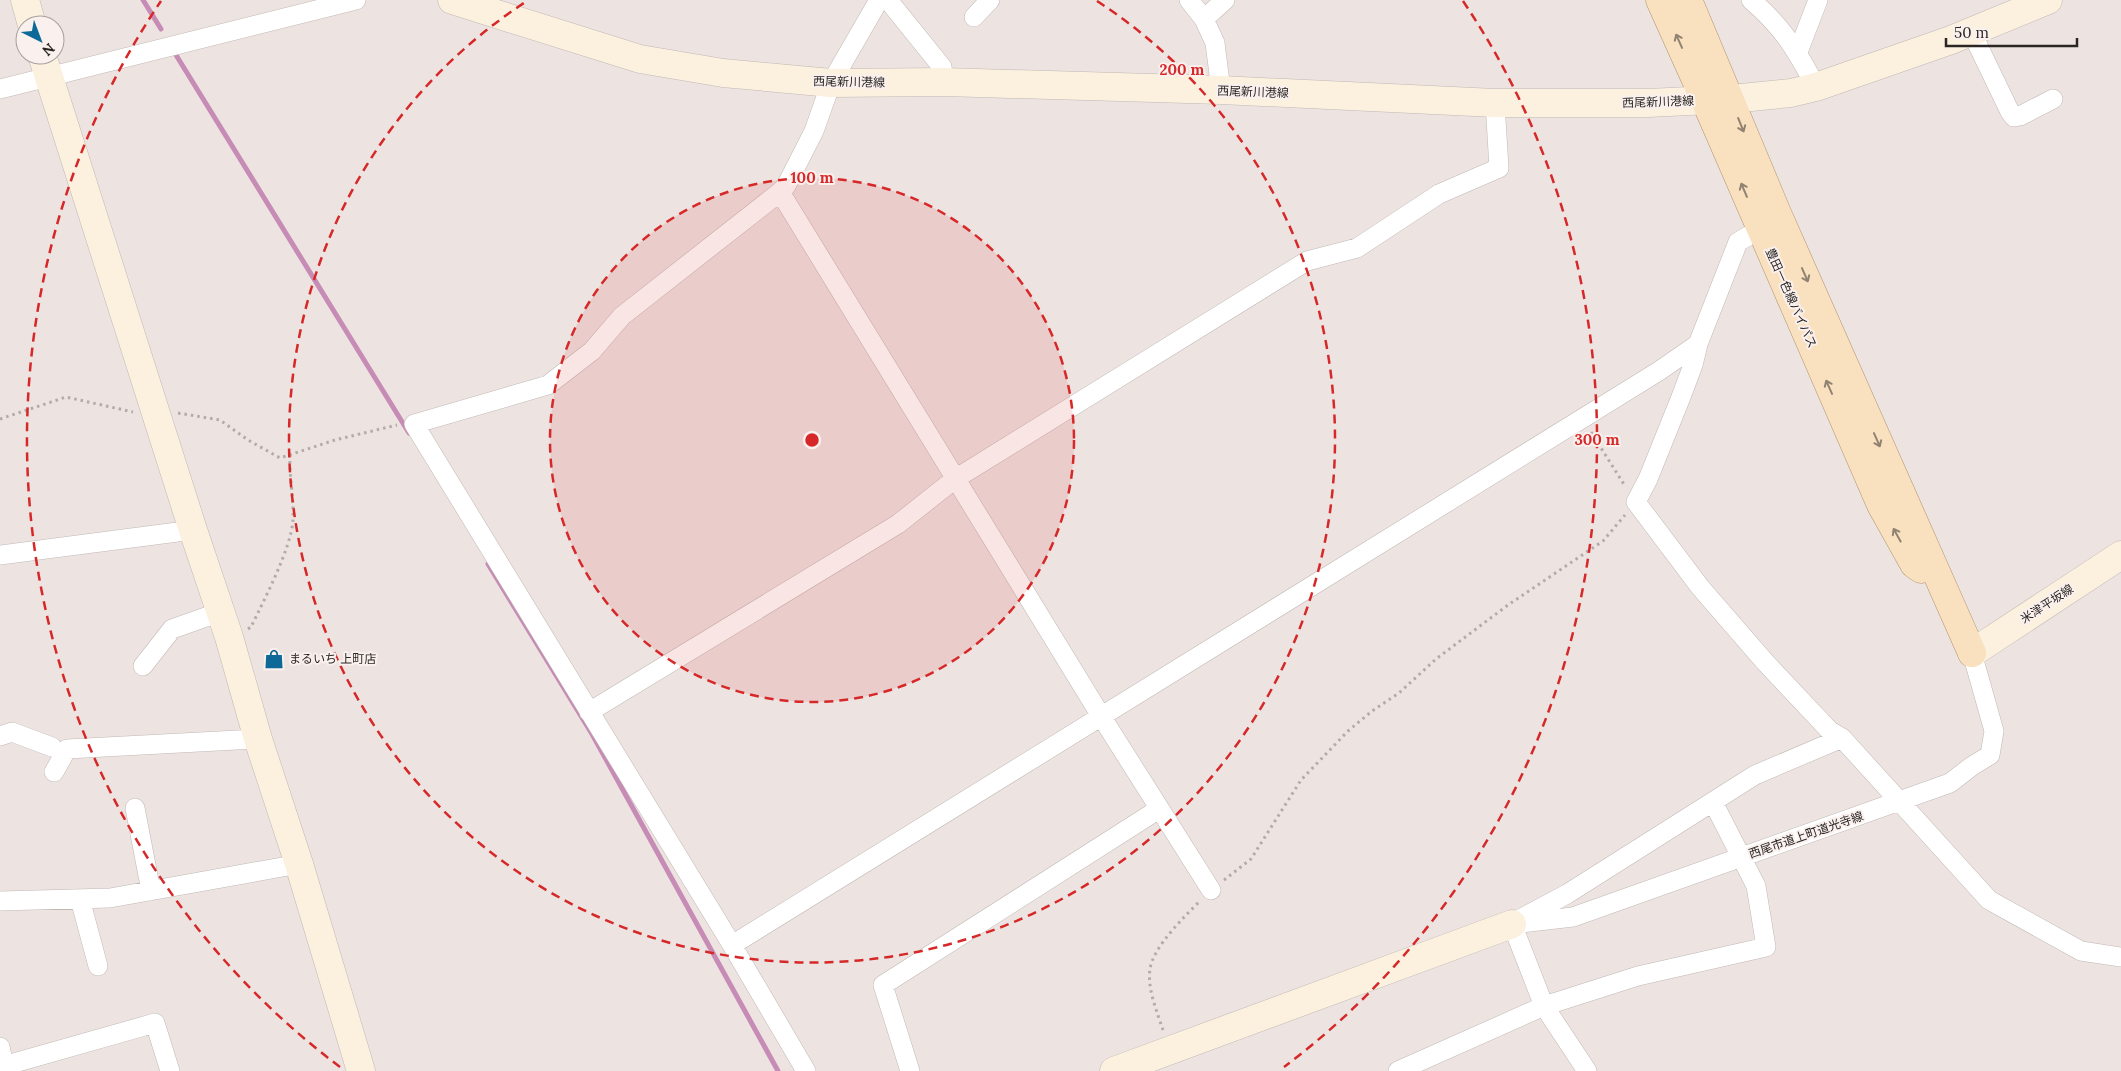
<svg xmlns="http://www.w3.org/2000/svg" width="2121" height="1071" font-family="Lora,'Noto Sans JP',serif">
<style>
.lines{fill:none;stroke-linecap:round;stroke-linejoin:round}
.stream{stroke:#c78cb6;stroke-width:5}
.street-casing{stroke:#c0b8b5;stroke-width:20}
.secondary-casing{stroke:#c0b8b5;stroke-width:29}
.primary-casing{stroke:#ae926c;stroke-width:29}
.path{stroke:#b2aba8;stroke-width:3;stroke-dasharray:2.5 4;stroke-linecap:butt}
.street{stroke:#fff;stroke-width:19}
.secondary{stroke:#fcf0df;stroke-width:28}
.primary{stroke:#f9e0be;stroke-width:28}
.oneway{stroke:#918371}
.ring{fill:none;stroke:#d62828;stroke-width:2.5;stroke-dasharray:9 6}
.labels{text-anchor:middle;stroke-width:4;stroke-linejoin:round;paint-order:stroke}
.street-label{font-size:12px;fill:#292624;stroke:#faf1ee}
.poi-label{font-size:12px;fill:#292624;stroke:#faf1ee;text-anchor:start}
.centre{fill:#d62828;stroke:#faf1ee;stroke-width:2.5}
.ring-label{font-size:15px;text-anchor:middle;font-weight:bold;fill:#d62828;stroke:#faf1ee;stroke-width:4;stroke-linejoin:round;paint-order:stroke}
</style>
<rect width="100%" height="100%" fill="#ede4e1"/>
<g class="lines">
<path class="stream" d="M143,0L161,29
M176,55L409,433
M488,564L592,734L778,1071"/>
<defs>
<path id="street" d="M888,0L942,67L944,82
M1189,0L1204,19L1215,43L1221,90
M1751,0C1783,27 1797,51 1816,87
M974,17L990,0
M1204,19L1225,0
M1971,31L2010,112L2014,117L2020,116L2053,99
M1798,52L1818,0
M0,89L356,0
M780,192L1101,716L1211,890
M1760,229L1738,242L1698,344L1693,365L1681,397L1648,479L1636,502L1700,587L1765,662L1830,731L1842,738L1989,900L2081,951L2121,957
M0,555L193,530
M143,666L172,629L220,612
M589,712L898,524L955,479L1307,261L1357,248L1439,194L1499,168L1495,103
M0,736L12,732L52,747
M54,772L67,749L258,739
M135,808L151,891
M80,899L98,966
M0,901L110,898L299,864
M1520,919L1567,894L1755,775L1842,738
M1512,924L1573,917L1950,783L1972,766L1990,755L1994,731L1972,653
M1512,924L1544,1006L1587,1071
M732,945L1659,371L1698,344
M0,1047L4,1065
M0,1067L155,1023L170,1071
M806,1071L732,945L414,424L548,385L592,351L622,316L780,192L786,186L814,131L831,83L879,0
M910,1071L883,985L1159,809
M1398,1071L1544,1006L1638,976L1766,947L1756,886L1713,802"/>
<path id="secondary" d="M25,0L32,25
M452,0L640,59L723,73L831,83L944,82L1221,90L1495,103H1648L1731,99L1791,93L1816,87L1951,40L2048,0
M42,55L193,530L229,637L258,739L299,864L361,1071
M1972,653L2121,555
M1114,1071L1512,924"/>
<path id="primary" d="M1660,0L1705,100L1881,505L1914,564L1921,569
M1688,0L1777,213L1972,653"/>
</defs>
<use href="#street" class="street-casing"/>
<use href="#secondary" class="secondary-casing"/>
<use href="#primary" class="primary-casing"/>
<path class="path" d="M178,413L220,420L248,440L280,458L335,440L397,425
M0,419L66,397L133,412
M1591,432L1625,486
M248,629L251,627C264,600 291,549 293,520C294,498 289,476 290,455
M1224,880L1251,859L1301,780L1348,731L1372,711L1399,693L1436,659L1508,605L1603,541L1625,515
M1163,1030C1157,1012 1147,988 1150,969C1153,947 1185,916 1200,901"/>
<use href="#street" class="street"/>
<use href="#secondary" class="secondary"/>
<use href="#primary" class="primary"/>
</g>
<defs><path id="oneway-shaft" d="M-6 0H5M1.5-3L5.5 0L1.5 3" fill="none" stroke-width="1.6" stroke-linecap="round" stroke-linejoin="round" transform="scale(1.25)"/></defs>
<g class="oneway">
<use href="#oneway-shaft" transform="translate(1679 41) rotate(-114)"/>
<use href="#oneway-shaft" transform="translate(1741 125) rotate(68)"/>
<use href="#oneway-shaft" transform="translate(1744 190) rotate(-113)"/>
<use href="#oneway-shaft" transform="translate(1805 275) rotate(66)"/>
<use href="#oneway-shaft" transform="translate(1829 387) rotate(-114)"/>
<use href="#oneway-shaft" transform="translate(1877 440) rotate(66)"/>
<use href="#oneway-shaft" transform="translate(1897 535) rotate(-119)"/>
</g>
<circle cx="812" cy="440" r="262" fill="#d62828" fill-opacity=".12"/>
<g class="ring">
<circle cx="812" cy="440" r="262"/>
<path d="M1097 1A523 523 0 1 1 527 1"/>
<path d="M340 1067A785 785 0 0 1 161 1M1463 1A785 785 0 0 1 1284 1067"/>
</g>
<defs>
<symbol id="shop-bare" viewBox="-9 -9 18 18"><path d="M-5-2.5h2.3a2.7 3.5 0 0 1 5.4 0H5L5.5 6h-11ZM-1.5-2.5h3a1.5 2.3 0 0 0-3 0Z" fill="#0e6898" stroke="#faf1ee" stroke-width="2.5" paint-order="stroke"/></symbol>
</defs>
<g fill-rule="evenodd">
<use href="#shop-bare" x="260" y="645" width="28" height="28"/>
</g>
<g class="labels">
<g class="street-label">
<text transform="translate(849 82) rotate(1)" y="4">西尾新川港線</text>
<text transform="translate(1253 92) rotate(2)" y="4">西尾新川港線</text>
<text transform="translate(1658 102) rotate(-2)" y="4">西尾新川港線</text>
<text transform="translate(1791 298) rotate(66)" y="4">豊田一色線バイパス</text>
<text transform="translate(2047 604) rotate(-33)" y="4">米津平坂線</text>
<text transform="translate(1806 835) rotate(-19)" y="4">西尾市道上町道光寺線</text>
</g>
<g class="poi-label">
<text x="289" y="663">まるいち 上町店</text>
</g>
</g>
<circle cx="812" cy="440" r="8" class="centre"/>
<g class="ring-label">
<text x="1182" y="75">200 m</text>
<text x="812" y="183">100 m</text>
<text x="1597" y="445">300 m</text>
</g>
<g transform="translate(40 40) rotate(138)"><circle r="24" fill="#faf1ee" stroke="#a6a09d"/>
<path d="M0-4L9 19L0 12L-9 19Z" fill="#0e6898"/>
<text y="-8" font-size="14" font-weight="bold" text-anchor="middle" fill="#292624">N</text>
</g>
<path d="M1946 38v8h131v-8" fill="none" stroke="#292624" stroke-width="2.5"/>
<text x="1954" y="38" font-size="15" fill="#292624" stroke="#faf1ee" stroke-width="4" paint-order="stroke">50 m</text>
</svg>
